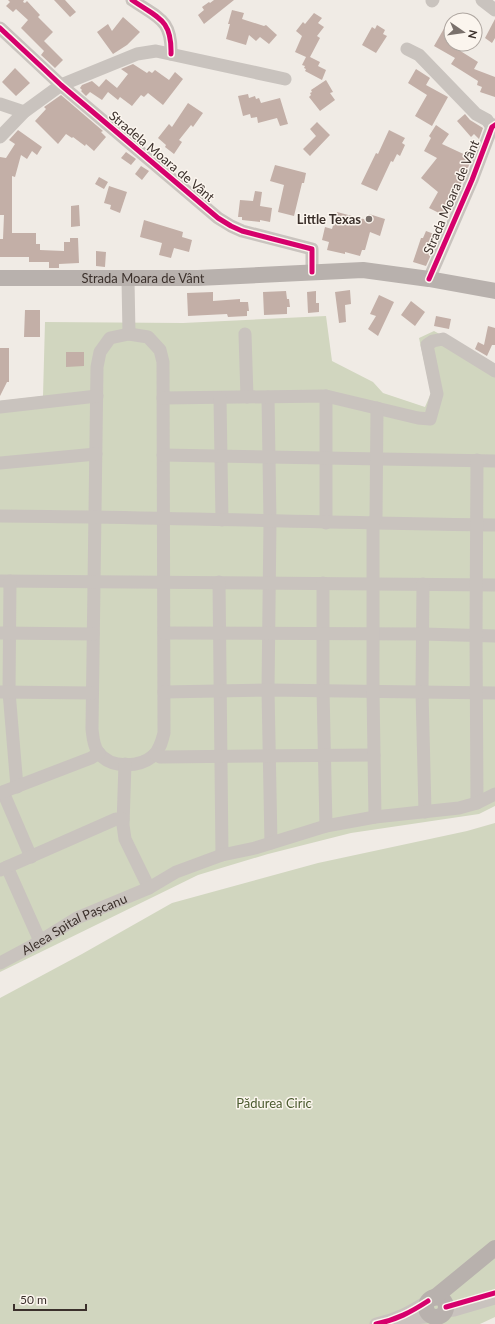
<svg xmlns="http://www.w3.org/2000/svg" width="495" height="1324" font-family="Lato,sans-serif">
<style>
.green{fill:#d1d6bf}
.building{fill:#c3afa7}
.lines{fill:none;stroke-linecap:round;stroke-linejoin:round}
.minor{stroke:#c9c3be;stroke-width:13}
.major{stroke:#b8b1ad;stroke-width:16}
.cycleway-casing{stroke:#fbf5ee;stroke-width:8}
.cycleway{stroke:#d6006c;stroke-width:5}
.poi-dot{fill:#7a716c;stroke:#fbf5ee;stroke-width:1.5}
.labels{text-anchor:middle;stroke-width:3;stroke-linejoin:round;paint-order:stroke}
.street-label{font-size:13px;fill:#3b302b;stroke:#fbf5ee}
.poi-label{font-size:13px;font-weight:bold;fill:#3b302b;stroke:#fbf5ee;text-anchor:end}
.park-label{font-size:13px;fill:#4a5a2e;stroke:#fbf5ee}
</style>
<rect width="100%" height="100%" fill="#f0ebe5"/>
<path class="green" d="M326,316L332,361L373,382L383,393L425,407L431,393L419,338L434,331L481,357L495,366V806L479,814L351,833L268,854L198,875L0,972V401L43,396L45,322L183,323Z
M495,823V1317L480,1324H0V998L82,954L172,903L318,863L467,831Z"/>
<path class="building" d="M8,0H24L23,2L25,3L27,1L40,15L38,17L53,32L44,41L63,60L55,68L41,55L44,51L21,28L28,20L16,9L13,12L6,6L10,2Z
M54,0H65L76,12L70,17Z
M214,0H234L204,24L198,15L204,10L202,7L209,2L210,3Z
M232,10L244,13L242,19L264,26L266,25L277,35L269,44L260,37L256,41L249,35L246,45L226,39L230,24H228Z
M314,13L322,18L318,23L324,27L317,36L320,38L310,57L320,62L318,66L326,70L322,80L305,71L306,69L304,68L305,66L302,65L306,57L295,52L302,36L296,31L303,22L305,24Z
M123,17L140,32L127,45L113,54L97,32L108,24L112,31Z
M495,19V38L492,43L485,38Z
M377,25L385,30L383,34L387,36L376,53L362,45L372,27L375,29Z
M446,25L451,28V44H456L454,47L478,62L474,69L495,77V97L480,92L482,87L477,85L478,81L451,64L455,58L434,46Z
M133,64L147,73L149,71L152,73L155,70L169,80L175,72L183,79L163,105L148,93L144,97L141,95L132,106L120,97L118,100L108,92L102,100L90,92L86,96L81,91L82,90L80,88L82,85L92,81L99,87L106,79L117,88L128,74L121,69Z
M15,68L30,83L16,96L2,82Z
M416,69L430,78L426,85L448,97L432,126L415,116L427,95L408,83Z
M326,80L333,92L330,93L335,100L320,111L309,97L311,95L310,93L312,92L311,90Z
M248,94L249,98L255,96L256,99L259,98L261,103L280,98L288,124L280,126L277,118L258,123L257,117L251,118L250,114L243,116L238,96Z
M61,95L103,131L101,132L106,137L94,151L86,144L85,146L73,137L72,138L66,134L58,144L35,121L46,109L44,107Z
M188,103L203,113L193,127L191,125L179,140L182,142L174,154L165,147L166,145L158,138L169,124L172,127Z
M465,114L470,120L483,128L479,139L474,134L471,137L457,121Z
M317,122L330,135L310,156L303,149L316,136L310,129Z
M436,125L449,134L442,144L472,158L447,217L429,208L438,192L421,178L437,158L424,151L431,138L429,136Z
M18,130L42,147L37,155L32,151L27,159L21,155L15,177L12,176V233H36V244H40V250L64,251V242H70V238H78L79,263L59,264V268H49V262H29V257H0V239H3L4,215H0V157L6,158L15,144L9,140Z
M389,130L405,138L402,143L405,145L400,156L397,154L393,162L391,161L377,191L361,184L376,153L378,154Z
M126,152L136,159L131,165L121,158Z
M275,165L306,173L304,183H302L294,216L278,212L284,185L270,181Z
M141,166L149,171L142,180L135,174Z
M99,177L108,182L104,189L95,184Z
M109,186L127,192L120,213L110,209L111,205L104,203Z
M255,191L262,192L260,206L272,208L270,222L260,220V222L242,220V217H238L240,200L253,201Z
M79,205L80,226L71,227V206Z
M337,212L367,220L369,214L385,219L380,236L370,232L365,250H362L360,256L345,252V254L327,250L329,242L322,240L325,227L332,229Z
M144,220L183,232L182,237L192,240L189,252L174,248L171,258L159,255L162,243L140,237Z
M426,231L434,234L431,247L434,248L426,266L413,262L421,238H423Z
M96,251L106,252L105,267L96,266Z
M350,290L351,304L345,305L346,322L339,323L335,292Z
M286,291L287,299H289L290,307H287V314L264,315L263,292Z
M316,291V303H319V312L308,313L307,292Z
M213,292V301L240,299V302H248L249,311H247V316L228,317L227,314L188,316L187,293Z
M379,295L394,302L378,336L368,329L376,316L370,314Z
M411,301L425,312L415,326L401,315Z
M25,310H40V337H24Z
M436,316L451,319L449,329L434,326Z
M488,326L495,328V345H492L487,356L475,349L478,342L484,345Z
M0,348H9V382H7L0,396Z
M66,352H84V366L66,367Z"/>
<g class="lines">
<g class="minor">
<path d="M132,0C158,18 172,19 171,54"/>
<path d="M482,0L495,10"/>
<path d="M432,1L433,0"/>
<path d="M0,28L61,85L218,218L231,226L242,231L312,249V272"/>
<path d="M407,49L419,55L476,114L487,120L492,127"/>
<path d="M0,104L24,112"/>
<path d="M0,137L24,112L61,85L137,54L156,51L285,79"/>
<path d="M128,279L129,334"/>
<path d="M429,279L472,180L492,127L495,125"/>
<path d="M129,334L148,337L160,350L163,362L164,733C162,741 160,749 154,755C140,768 110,769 98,752C93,745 93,737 92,729L97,367L100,352L110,338Z"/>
<path d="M245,334L247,397"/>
<path d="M326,396V523"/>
<path d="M268,397L270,521L268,690L271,843"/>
<path d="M163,398L326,396L418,418L430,419L437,394L427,345L433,341L443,339L495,371"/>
<path d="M220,398L222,520"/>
<path d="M0,407L97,396"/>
<path d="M163,455L495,461"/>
<path d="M0,463L96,454"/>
<path d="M0,516C165,517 330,523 495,525"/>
<path d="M0,581L495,585"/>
<path d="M10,581L9,692L17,787"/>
<path d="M219,582L222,855"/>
<path d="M323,583V690L326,826"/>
<path d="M423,584L422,691L425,812"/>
<path d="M1,633L93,634"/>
<path d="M164,633L423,634L495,636"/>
<path d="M0,692L92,693"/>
<path d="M164,692L268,690L495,693"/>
<path d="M155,754L160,757L374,755"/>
<path d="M125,764L123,825L125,839L149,888"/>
<path d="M3,792L31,857"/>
<path d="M0,793L91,758L99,753"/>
<path d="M477,803L476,635L477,460"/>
<path d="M375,817L373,691V523L376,517L377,408"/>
<path d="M7,867L40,941"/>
<path d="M0,870L116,819H123"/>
<path id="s1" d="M0,963L32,946L77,918L149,888L176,872L222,855L255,848L326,826L375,817L459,808L477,803L495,794"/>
<path d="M445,1311L454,1310L495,1298"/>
<path d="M401,1320L431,1316"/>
<path d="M376,1324C396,1320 411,1312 428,1301"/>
</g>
<g class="major">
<path id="s2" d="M0,278H198L363,270L429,279L495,291"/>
<circle cx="436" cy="1307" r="10"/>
<path d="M434,1298L495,1248"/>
</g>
<defs>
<path id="cycleway" d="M132,0C158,18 172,19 171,54
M0,28L61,85L218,218L231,226L242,231L312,249V272
M429,279L472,180L492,127L495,125
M446,1307L495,1293
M376,1324C396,1320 411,1312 428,1301"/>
</defs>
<use href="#cycleway" class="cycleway-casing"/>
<use href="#cycleway" class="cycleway"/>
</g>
<circle class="poi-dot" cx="369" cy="219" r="4"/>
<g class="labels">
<g class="street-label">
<text transform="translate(162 156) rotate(40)" y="5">Stradela Moara de Vânt</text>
<text transform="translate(451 197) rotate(-67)" y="5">Strada Moara de Vânt</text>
<text dy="5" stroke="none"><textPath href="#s2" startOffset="143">Strada Moara de Vânt</textPath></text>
<text dy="5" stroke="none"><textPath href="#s1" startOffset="84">Aleea Spital Pașcanu</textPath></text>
</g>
<g class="poi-label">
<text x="361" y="224">Little Texas</text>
</g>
<g class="park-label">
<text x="274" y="1108">Pădurea Ciric</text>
</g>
</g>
<g transform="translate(463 32) rotate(103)"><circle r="19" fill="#fbf5ee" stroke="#aea6a0"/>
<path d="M0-3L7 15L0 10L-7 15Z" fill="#7a716c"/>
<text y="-6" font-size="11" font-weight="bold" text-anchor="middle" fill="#3b302b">N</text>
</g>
<path d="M14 1304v6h72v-6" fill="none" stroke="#3b302b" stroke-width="2"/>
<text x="20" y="1304" font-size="12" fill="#3b302b" stroke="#fbf5ee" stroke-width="3" paint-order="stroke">50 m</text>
</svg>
